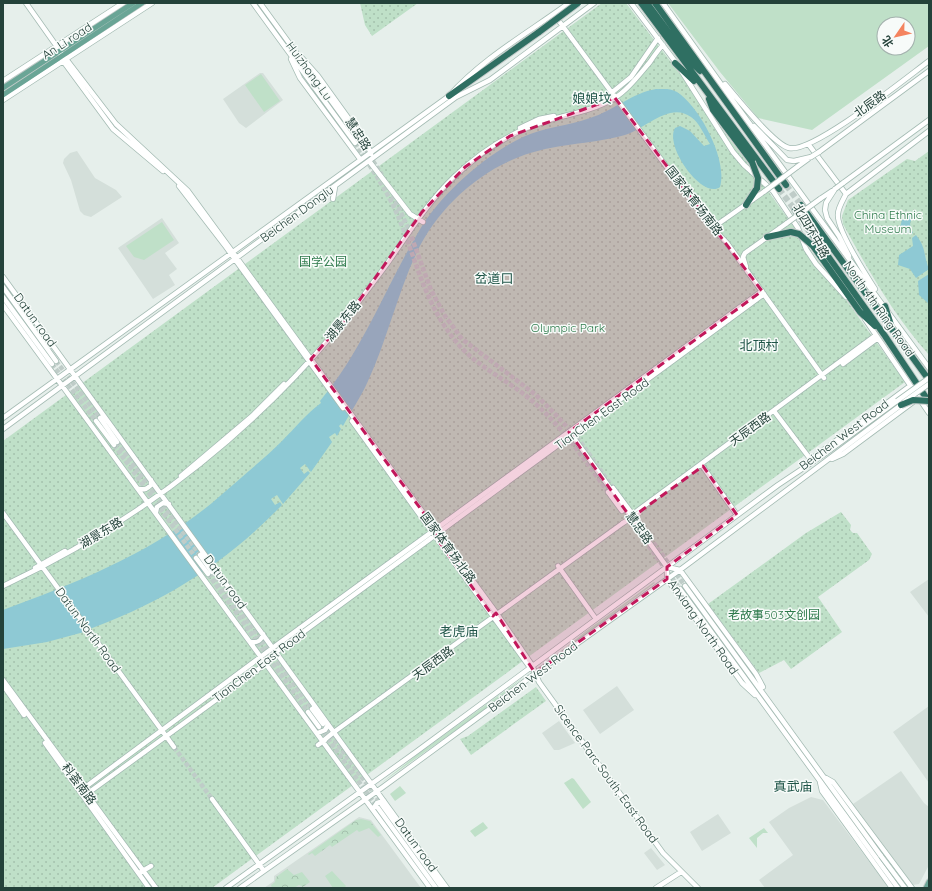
<svg xmlns="http://www.w3.org/2000/svg" width="932" height="891" font-family="Quicksand,'Noto Sans SC',sans-serif">
<style>
.built{fill:#d4dfda}
.green{fill:#bfe0c8;fill-rule:evenodd}
.forest{fill:url(#forest-crowns)}
.park{fill:url(#park-dots)}
.water{fill:#8ec9d4}
.lines{fill:none;stroke-linecap:round;stroke-linejoin:round}
.secondary-tunnel{stroke:#bfccc8;stroke-width:4.5;stroke-dasharray:4.5 2;stroke-linecap:butt}
.highway-tunnel{stroke:#bfccc8;stroke-width:6;stroke-dasharray:6 3;stroke-linecap:butt}
.secondary-casing{stroke:#a4bbb3;stroke-width:6}
.primary-casing{stroke:#c2cac8;stroke-width:7}
.highway-casing{stroke:#c2cac8;stroke-width:8}
.secondary{stroke:#fff;stroke-width:4.5}
.primary{stroke:#6aa596;stroke-width:5}
.highway{stroke:#2f6f62;stroke-width:6}
.secondary-bridge-casing{stroke:#a4bbb3;stroke-width:6;stroke-linecap:butt}
.highway-bridge-casing{stroke:#c2cac8;stroke-width:8;stroke-linecap:butt}
.secondary-bridge{stroke:#fff;stroke-width:4.5}
.highway-bridge{stroke:#2f6f62;stroke-width:6}
.marked{fill:#c2185b;fill-opacity:0.2;stroke:#c2185b;stroke-width:3;stroke-dasharray:8 5;stroke-linejoin:round}
.labels{text-anchor:middle;stroke-width:3;stroke-linejoin:round;paint-order:stroke}
.street-label{font-size:12px;fill:#24423a;stroke:#f7fbf9}
.park-label{font-size:12px;fill:#2d7a4b;stroke:#f7fbf9}
.neighbourhood-label{font-size:13px;fill:#1f5548;stroke:#f7fbf9}
</style>
<defs>
<pattern id="forest-crowns" width="20" height="18" patternUnits="userSpaceOnUse"><rect width="20" height="18" fill="#bfe0c8"/><path d="M2 6a3 3 0 1 1 6 0M12 15a3 3 0 1 1 6 0" fill="none" stroke="#a4c1ad"/></pattern>
<pattern id="park-dots" width="8" height="8" patternUnits="userSpaceOnUse"><rect width="8" height="8" fill="#bfe0c8"/><path d="M2 2h.1M6 6h.1" fill="none" stroke="#a4c1ad" stroke-width="1.8" stroke-linecap="round"/></pattern>
</defs>
<rect width="100%" height="100%" fill="#e6efeb"/>
<path class="built" d="M260,73H263L283,100L246,128L239,123L223,99Z
M77,151L95,178L116,190L122,197L91,217L84,215L80,211L71,180L63,163L64,159L70,153Z
M162,218L179,243L165,253L177,269L169,275L175,285L153,299L118,248Z
M929,579V617L910,592Z
M617,686L634,710L600,734L583,710Z
M929,706V783L893,732Z
M559,721L575,743L559,750H554L542,733Z
M901,771L924,803L929,807V865L919,884L913,885L853,804Z
M811,797L823,800L889,888H765L759,880L793,855L769,822L789,808Z
M718,814L731,833L702,851L690,832Z
M359,817L371,820L421,888H264L274,881V876Z
M651,848L665,865L657,870L644,853Z"/>
<path class="green" d="M668,3H929V46L812,130L758,118L720,72ZM884,24H908V48H884Z
M261,74L280,101L264,112L245,85Z
M162,222L174,240L144,260L134,257L126,246Z
M654,582L655,583L541,667L586,631Z
M524,677L487,708L380,784L418,754Z
M572,778L574,779L591,802L583,809L564,783Z
M400,786L406,793L395,801L390,794Z
M483,822L488,828L475,837L470,831Z
M764,828L768,833H763L757,838V848L749,838Z
M332,871L346,886L344,888H333L325,876Z"/>
<path class="forest" d="M361,819L370,821L381,835L378,837L369,828L359,832L357,830L332,847L330,845L315,856L312,853L309,855L308,854L356,820Z
M287,869L294,875L302,872L310,882L303,887L299,885L294,888H272L271,885L275,882L276,877Z"/>
<path class="park" d="M360,3H418L372,36L365,25Z
M602,3H626L753,170L905,382L212,888H3V441Z
M929,151V355C894,316 868,270 843,224L842,216L848,200L907,159L915,161Z
M841,512L851,525L850,530L853,533H857L872,554L869,560L818,597L842,632L791,669L784,660L759,673L708,604L806,533Z
M536,687L546,701L471,755L460,739L468,736Z"/>
<path class="water" d="M656,89C664,89 670,88 677,92C700,107 728,160 720,187C703,200 664,147 675,128L680,126L690,131L704,146L710,144C704,135 699,122 691,117C670,101 645,129 625,135C589,145 554,143 519,157C475,174 436,211 416,254C397,295 387,340 368,381C361,397 351,411 343,426L341,424L339,426L341,429L337,436L335,433L329,437L332,442L311,472L305,464L300,468L304,474L308,471L310,473L283,504L277,495L271,499L275,505L280,502L282,505C224,565 162,603 84,631V632L47,642L3,649V610C79,582 159,550 220,496C240,478 263,460 282,441C295,428 306,414 321,403L320,401C363,350 385,288 419,231C440,195 485,155 523,137C544,127 568,126 590,118C613,111 632,93 656,89Z
M912,214L914,216C909,222 909,226 913,233L910,234L900,227L902,220Z
M916,235C927,249 923,255 929,269L916,278L910,269L898,265L899,255L913,246L912,238Z
M929,274V304L919,295L918,281Z"/>
<g class="lines">
<path class="secondary-tunnel" d="M359,139L382,175
M355,143C368,163 382,183 393,205C416,254 421,300 458,344C478,367 507,380 530,399C561,425 584,459 608,492
M393,195L409,230L431,290L445,316L462,339L536,395L555,414L580,441L613,488
M56,361L100,418
M52,364L96,421
M117,442L200,555
M114,445L196,558
M642,527L685,586
M637,530L680,589
M212,572L312,709
M208,574L308,712
M323,724L382,805
M320,728L378,808
M174,747L212,799"/>
<path class="highway-tunnel" d="M786,185L801,205
M779,189L795,210"/>
<defs>
<path id="secondary" d="M26,3L60,51L116,124L188,191L495,611L532,665L539,682L663,853L698,888
M253,3L355,143
M260,3L359,139
M631,3L677,64
M663,3L736,105L929,368
M556,17L708,223L727,243L824,378
M60,54L63,61L113,129L163,171
M302,58L318,76L367,144L371,154
M291,59L300,78L360,159
M682,72L733,152L744,165L773,191L798,228L806,249L816,264L846,297
M3,81L123,3
M725,84C737,98 773,144 789,148C812,154 906,78 929,61
M3,100L152,3
M599,103L631,77L658,38
M754,126L787,160L794,161L811,157
M520,128L539,119L554,116
M809,145L846,194
M819,152L929,71
M369,161L410,214L423,222
M797,167L808,159
M843,183L929,120
M179,186L226,247L343,408
M835,189L826,203L825,210L827,218L839,236L849,256
M846,194C843,200 838,208 838,214C836,228 866,275 875,289
M846,194L929,131
M333,199L335,187
M691,199L697,200L712,222L718,224L765,191
M820,199L832,191
M746,267L743,257L745,253L787,223
M3,277L447,888
M3,287L56,361
M3,297L52,364
M3,305L430,888
M865,319L929,413
M843,364L878,338
M774,411L811,460
M3,418L449,96C483,58 528,33 569,3
M100,418L117,442
M96,421L114,445
M352,421L531,669
M3,429L456,97L490,80L594,3
M571,434L667,567
M832,459L843,454L913,402
M810,460L910,386
M701,464L737,515
M181,476L252,416L284,384
M613,488L642,527
M139,489C145,490 147,489 151,485V480
M608,492L622,511
M637,511L876,335
M156,512L157,507L163,503L169,504
M3,513L174,747
M200,555L212,572
M196,558L208,574
M558,566L596,619
M667,567L680,570L756,674L763,687
M667,567V579L742,683L755,695
M35,568L65,551
M3,586C131,526 243,441 334,333C352,311 370,287 387,264C408,234 427,203 454,177C480,152 511,132 546,121C569,114 592,111 613,99C627,91 639,75 650,62C654,56 658,50 663,45
M685,586L881,856
M680,589L898,888
M251,642C257,643 262,640 263,634
M3,680L156,888
M3,685L24,715
M312,709L323,724
M308,712L319,727
M318,733L325,730L328,725
M323,741L334,732L623,523
M45,743L149,888
M318,745L325,740
M826,778L833,782L912,888
M820,782L822,791L892,888
M80,791L278,644L762,291
M84,796L264,665L265,661L276,652L764,294
M212,799L264,871
M382,805L442,888
M378,808L436,888
M373,809L377,803L384,801
M141,872L151,866
M226,888L416,752L778,485L823,455L897,401
M240,888L383,787L488,710L529,678L680,570L901,405
M656,888L681,872"/>
<path id="primary" d="M3,88L133,3
M3,95L142,3
M926,888L929,882"/>
<path id="highway" d="M641,3L779,189
M647,3L690,61L700,71
M655,3L786,185
M675,63L694,81
M449,96L539,32
M709,99L713,110L752,162
M746,205L757,188
M801,205L929,380
M795,210L885,336L929,402
M767,237L791,232
M813,246L860,312L875,326
M885,306L892,328"/>
</defs>
<use href="#secondary" class="secondary-casing"/>
<use href="#primary" class="primary-casing"/>
<use href="#highway" class="highway-casing"/>
<use href="#secondary" class="secondary"/>
<use href="#primary" class="primary"/>
<use href="#highway" class="highway"/>
<defs>
<path id="secondary-bridge" d="M811,157L819,152
M835,189L843,183
M765,191L797,167
M787,223L820,199
M897,401L929,378
M905,401L929,384
M623,523L639,513
M881,856L905,888"/>
<path id="highway-bridge" d="M539,32L578,3
M752,162L758,178L757,188
M791,232L799,234L813,246
M901,405L913,400L929,401"/>
</defs>
<use href="#secondary-bridge" class="secondary-bridge-casing"/>
<use href="#highway-bridge" class="highway-bridge-casing"/>
<use href="#secondary-bridge" class="secondary-bridge"/>
<use href="#highway-bridge" class="highway-bridge"/>
</g>
<path class="marked" d="M615,98L762,291L569,432L631,518L703,466L737,515L667,567V579L535,673L496,613L493,616L435,536L439,534L311,359L351,312L422,212L465,167L510,136Z"/>
<g class="labels">
<g class="street-label">
<text transform="translate(67 41) rotate(-33)" y="4">An Li road</text>
<text transform="translate(309 71) rotate(54)" y="4">Huizhong Lu</text>
<text transform="translate(870 104) rotate(-36)" y="4">北辰路</text>
<text transform="translate(358 134) rotate(57)" y="4">慧忠路</text>
<text transform="translate(694 201) rotate(52)" y="4">国家体育场南路</text>
<text transform="translate(297 214) rotate(-36)" y="4">Beichen Donglu</text>
<text transform="translate(811 231) rotate(60)" y="4">北四环中路</text>
<text transform="translate(879 309) rotate(55)" y="4">North 4th Ring Road</text>
<text transform="translate(35 320) rotate(54)" y="4">Datun road</text>
<text transform="translate(343 321) rotate(-51)" y="4">湖景东路</text>
<text transform="translate(602 414) rotate(-36)" y="4">TianChen East Road</text>
<text transform="translate(750 429) rotate(-36)" y="4">天辰西路</text>
<text transform="translate(844 435) rotate(-37)" y="4">Beichen West Road</text>
<text transform="translate(639 528) rotate(54)" y="4">慧忠路</text>
<text transform="translate(101 533) rotate(-31)" y="4">湖景东路</text>
<text transform="translate(448 548) rotate(54)" y="4">国家体育场北路</text>
<text transform="translate(225 582) rotate(54)" y="4">Datun road</text>
<text transform="translate(703 627) rotate(55)" y="4">Anxiang North Road</text>
<text transform="translate(88 630) rotate(54)" y="4">Datun North Road</text>
<text transform="translate(433 663) rotate(-36)" y="4">天辰西路</text>
<text transform="translate(259 666) rotate(-37)" y="4">TianChen East Road</text>
<text transform="translate(533 677) rotate(-37)" y="4">Beichen West Road</text>
<text transform="translate(606 774) rotate(54)" y="4">Sicence Parc South, East Road</text>
<text transform="translate(79 784) rotate(53)" y="4">科荟南路</text>
<text transform="translate(416 845) rotate(54)" y="4">Datun road</text>
</g>
<g class="park-label">
<text x="888" y="219">China Ethnic<tspan x="888" dy="14">Museum</tspan></text>
<text x="323" y="266">国学公园</text>
<text x="568" y="332">Olympic Park</text>
<text x="774" y="619">老故事503文创园</text>
</g>
<g class="neighbourhood-label">
<text x="592" y="103">娘娘坟</text>
<text x="494" y="283">岔道口</text>
<text x="759" y="350">北顶村</text>
<text x="459" y="636">老虎庙</text>
<text x="793" y="791">真武庙</text>
</g>
</g>
<rect width="932" height="891" fill="none" stroke="#24423a" stroke-width="8"/>
<g transform="translate(896 36) rotate(236)"><circle r="19" fill="#f7fbf9" stroke="#a3b1ad"/>
<path d="M0-3L7 15L0 10L-7 15Z" fill="#f4845f"/>
<text y="-6" font-size="11" font-weight="bold" text-anchor="middle" fill="#24423a">北</text>
</g>
</svg>
